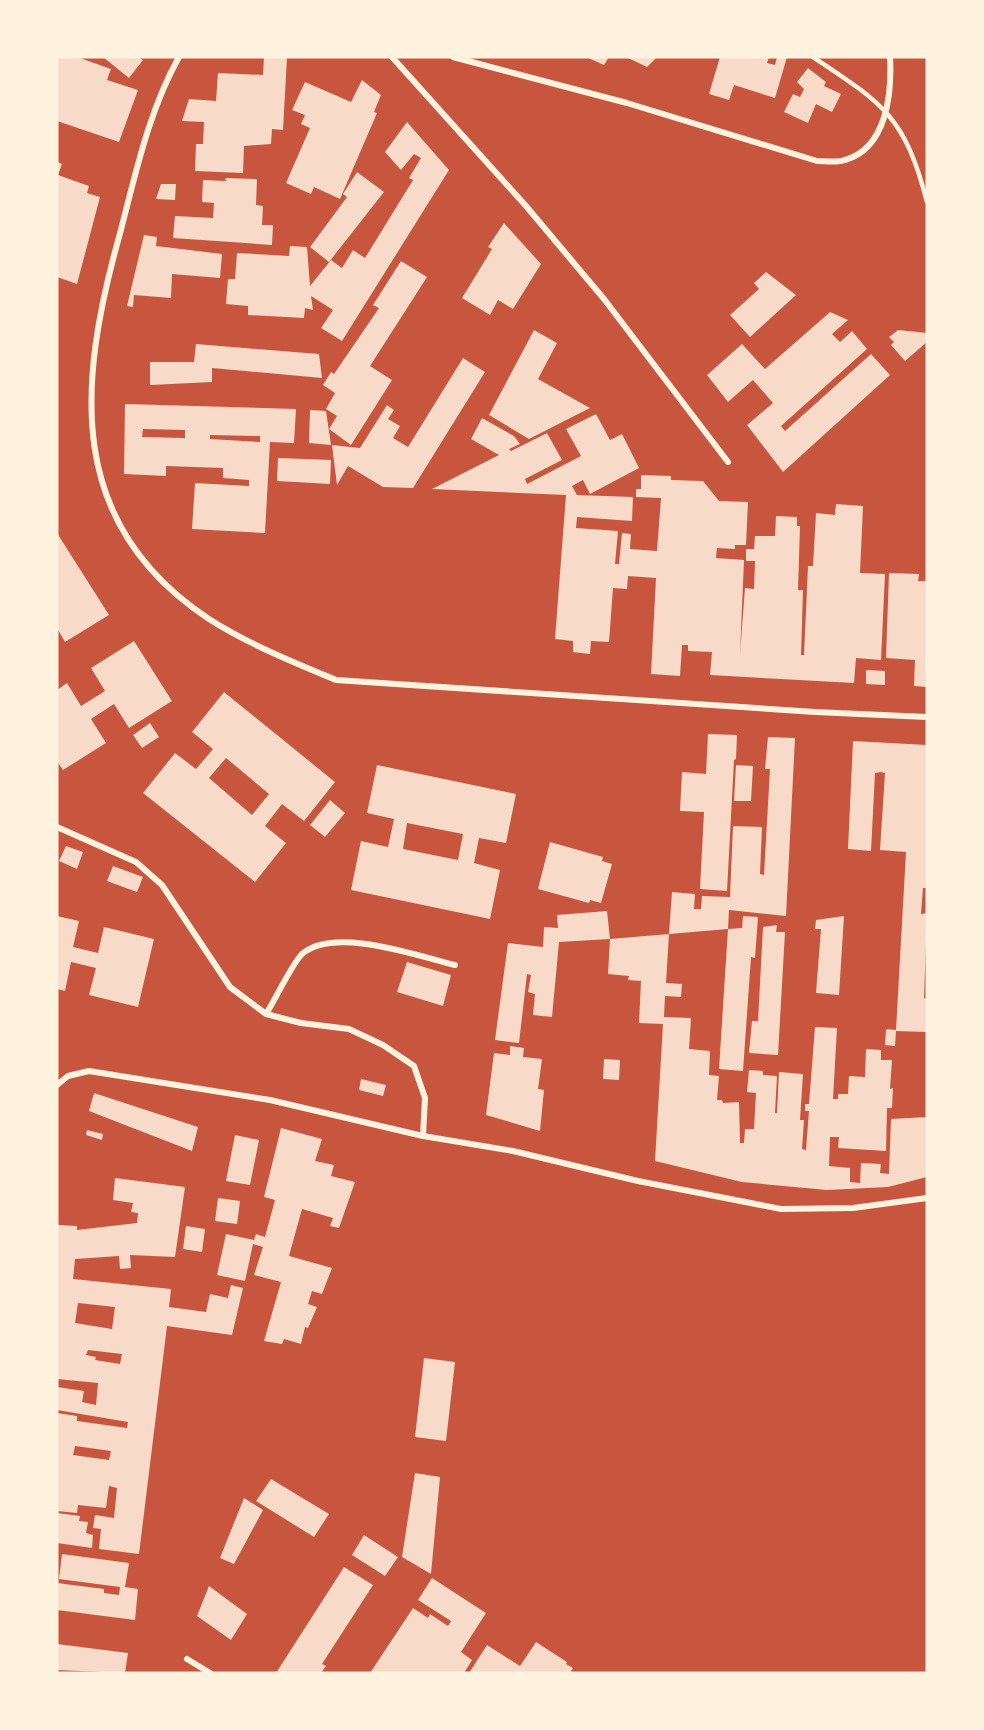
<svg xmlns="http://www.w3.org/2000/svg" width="984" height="1730" font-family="Barlow,sans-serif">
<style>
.building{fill:#f7dbc8;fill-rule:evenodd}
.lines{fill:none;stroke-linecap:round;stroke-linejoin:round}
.service{stroke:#fff3e0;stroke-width:4.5}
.minor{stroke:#fff3e0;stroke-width:6}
</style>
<rect width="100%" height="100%" fill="#c8553d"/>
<path class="building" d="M57,57H77L111,69L107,80L138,90L119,142L57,121Z
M103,57H138L143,60L129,78Z
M264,57H287L283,130L272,129L271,144L244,146L243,173L195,171L196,144H203L204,122L182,121L189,99L216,101L218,73L263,75Z
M586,57H609L604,65Z
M626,57H657L647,67Z
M720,57H769L767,63L775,65L777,57H787L775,98L734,85L729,100L709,94Z
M808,68L826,82L824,86L841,94L832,112L816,104L808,123L784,112L793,94L800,97L804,89L797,82Z
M362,80L381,95L374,112L377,113L340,199L314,187L311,194L286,183L310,128L301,124L305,115L292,110L305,82L351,102Z
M407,122L449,170L342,341L321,328L333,310L311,296L313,310L305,308L304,318L248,315V306L226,304L228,279H235L237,253L289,256L290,246L307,247L310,286L331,260L342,268L353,250L365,258L413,180L409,178L421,158L414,154L401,170L385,152Z
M57,162L62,164L58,175L89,186L87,193L100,197L77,284L57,277Z
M357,172L384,192L329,262L310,247L347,197L343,194Z
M225,178L257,179L256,205L263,206L262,225H273L272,245L173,238L175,216L213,218L214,203L202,202L203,180L226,181Z
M161,184H176L175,200L156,199Z
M504,223L541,264L513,309L498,300L490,315L462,298L492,249L488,247Z
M144,235L157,237L156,246L222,254L220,278L172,274L171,298L134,295L133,307L127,306Z
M401,261L427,277L370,366L392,380L351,445L329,429L337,416L326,409L335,393L323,385L331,372L334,374L379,308L373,305Z
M766,272L796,295L750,337L730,315L759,289L754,283Z
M830,312L848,320L832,334L840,342L852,331L867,349L781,426L785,431L871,354L890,375L783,472L747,425L773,403L753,380L728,402L707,375L742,344L765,369Z
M534,330L557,343L538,379L590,408L529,439L489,415Z
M898,330L927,333V342L905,361L891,345L894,342L889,337Z
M196,344L319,354L322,378L212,368V382L150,385V362H194Z
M463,358L485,372L413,488L383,487L348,466L337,485L332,445L360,448L387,405L394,410L388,419L400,426L393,438L408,447Z
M125,404L296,409L294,443L270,442L265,533L192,529L195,483L249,486V480L223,478V468L166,466V476L124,474ZM143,429L185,430V438L142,437ZM210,435L260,436V442L210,439Z
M310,410L326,411L331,445L309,443Z
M596,414L610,440L622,434L639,468L590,494L583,480L572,486L577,495L633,497L632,521L577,517L576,528L618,531L615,564H619L622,533L631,534L630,549L657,551L661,498L636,497V489H641V475L671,476V480L703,481L719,501L748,502L746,545H735V549L717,548L716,558L744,560L740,654L745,588L754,589L755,561H746V549H754L755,536H775L776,516L797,517V526H800L798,590H803L801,655H804L808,566H813L816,513L835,515L836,504L863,506L860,573L885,574L881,660L856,658L854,683L710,675L712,652L688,651V645H682L680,676L651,674L656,578L628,576L627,589L613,588L609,642L591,641L590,654L573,652V641L555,639L566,495L432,489L499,455L471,439L482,418L514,436L520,444L509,449L511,451L547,433L562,460L525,479L527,484L581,456L566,429Z
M278,458L331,460L330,484L277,481Z
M57,533L109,615L65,642L57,628Z
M889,573L919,574L918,581H927V687L914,686L915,660L886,658Z
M134,641L172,701L129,728L114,704L91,719L106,743L63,770L57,761V690L67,683L81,706L105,691L91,668Z
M866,670L885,671V685L866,684Z
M224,692L335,782L304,821L282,804L265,826L286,843L255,882L143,793L175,753L196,769L213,749L192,732ZM226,758L269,794L252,815L209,778Z
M150,723L159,737L142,748L133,735Z
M708,734L737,735L736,759L734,760L727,891L700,889L704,812L680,811L682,772L706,774Z
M768,737L795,738L786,916L729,910L728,929L742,928L743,916L758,917L755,958L751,957L743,1071L719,1069L728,929L669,934L672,892L695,894L694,909H701L702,896L730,897L733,826L762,827L760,874L764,875L770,769H765Z
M853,741L927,745V888H923L921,914L927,913L924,998L927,999V1032L896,1031L895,1046L885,1045L886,1029L896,1030L906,852L880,850L885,773L881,772L875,773L871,851L848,849Z
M377,765L516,794L506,843L479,838L474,863L500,870L490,919L351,890L361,841L388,847L394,819L367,813ZM407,823L463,834L458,860L403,849Z
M736,765L753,766L751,801H734Z
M330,800L345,813L325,837L310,825Z
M550,842L603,857L602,861L612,864L601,903L590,900L589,903L538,889Z
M66,846L83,852L77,869L59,861Z
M113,866L143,877L137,892L107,881Z
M607,911L610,939L559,942L552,1017L533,1015L535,994L528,992L531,975L527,974L519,1043L495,1040L508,943L543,947L544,927L558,928L557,915Z
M57,916L79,921L73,947L98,953L104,927L154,939L138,1007L89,995L96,968L71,962L65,991L57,989Z
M844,916L839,995L816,993L821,929H815L816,920Z
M777,925L776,932H785L778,1055L749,1053L752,1021H758L763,927Z
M669,934L666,983L682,984L681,997L665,996L664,1017L691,1018L689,1049L710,1051L709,1075L719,1076L717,1100H722L723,1103L739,1102L740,1143H744L745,1129H754L756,1093L747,1092L749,1070L763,1071V1075L777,1076L775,1113H777L779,1072L803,1074L800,1120H804L802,1149L806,1150L809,1111H805V1104H809L815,1027L837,1028L833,1099H838V1094H848L849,1076L865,1077L866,1049L881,1050V1060H892L890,1089L893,1088L892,1108H887L886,1151L838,1148L839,1137H830L829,1166L850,1168V1182L860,1183L861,1163L881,1164L880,1173L889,1174L891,1119L927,1117V1177L888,1187L827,1190L742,1182L655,1161L663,1024L639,1023L641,981L628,980L629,976L608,974L610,939Z
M407,962L451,975L443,1006L397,992Z
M510,1046L524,1048L523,1057L542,1059L538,1089L544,1090L540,1131L486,1115L494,1053L510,1055Z
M604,1059L620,1060L619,1080L603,1079Z
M361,1079L386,1085L383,1096L359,1090Z
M94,1093L198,1127L192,1151L89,1111Z
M281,1128L322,1139L315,1161L334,1165L331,1176L355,1182L339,1228L330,1226L333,1218L302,1209L289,1256L332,1268L322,1294L312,1291L308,1304L317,1307L308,1328L305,1327L301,1344L284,1339L282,1344L264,1341L281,1282L254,1275L263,1247L253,1244L245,1281L217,1275L226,1234L254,1240L256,1234L265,1237L275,1200L264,1197Z
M87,1130L103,1134L102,1140L86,1135Z
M235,1135L259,1140L250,1185L226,1181Z
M115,1178L185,1187L175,1257L130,1255L131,1268L120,1269L119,1256L75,1259L73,1279L171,1289L169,1307L206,1312L210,1294L228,1298L231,1285L243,1288L232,1335L167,1326L139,1554L99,1549L101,1529L93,1528L95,1515L114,1518L117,1488L109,1486L106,1508L78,1505L77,1513L57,1511V1413L77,1416V1421L127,1428L128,1422L57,1410V1387L84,1391L82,1402L96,1405L98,1383L57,1379V1225L77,1226V1230L137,1223L138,1213L131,1212L133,1203L113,1200ZM78,1303L115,1307L112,1329L75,1323ZM88,1350L122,1354L120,1364L95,1360L96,1357L86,1355ZM75,1446L111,1451L109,1460L73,1455Z
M218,1198L240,1201L237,1224L215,1221Z
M186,1226L205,1229L202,1252L183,1249Z
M424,1358L455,1362L446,1441L415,1437Z
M415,1473L440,1477L431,1574L402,1557Z
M271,1479L329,1514L314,1537L256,1501Z
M244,1498L263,1510L234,1564L220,1558Z
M57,1513L80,1516L79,1521L88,1522L86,1533L93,1535L92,1548L57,1543Z
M364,1535L398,1557L385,1576L352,1555Z
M62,1554L129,1563L125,1587L138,1589L135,1620L57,1610V1583L104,1589V1593L119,1595L120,1587L59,1579Z
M344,1567L373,1585L322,1664L326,1666L321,1673H276Z
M432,1578L486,1613L461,1652L472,1660L464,1673H370L413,1608L428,1618L430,1614L448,1626L451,1621L418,1600Z
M209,1586L247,1614L231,1640L197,1616Z
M536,1642L567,1662L566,1664L573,1668L570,1673H469L487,1645L520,1666Z
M57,1644L128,1653L125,1673L57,1670Z"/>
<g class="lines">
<path class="service" d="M813,57C884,104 905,117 927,202"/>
<path class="minor" d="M179,57C148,112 135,177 119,237C78,384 65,524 209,619C248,644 293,662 336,680L815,712L927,717
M392,57L526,206L604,299L728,462
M453,57L627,103L817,161C825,161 837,163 845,160C887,148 892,93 890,57
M57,827L136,862L162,885L230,987L266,1014L301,1023L349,1029L383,1045L414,1066L425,1098L423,1136
M266,1014C275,1000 292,964 302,954C335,926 417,956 455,965
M57,1085L68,1076L89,1071L270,1100L423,1136L513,1151L638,1181L781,1209L853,1208L927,1198
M187,1659L210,1673"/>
</g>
<rect width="984" height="1730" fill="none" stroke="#fff3e0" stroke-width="117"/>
</svg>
